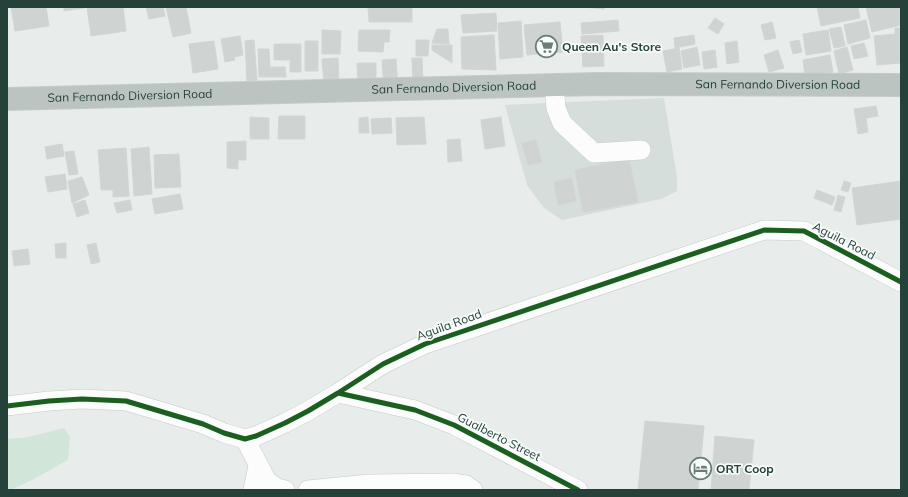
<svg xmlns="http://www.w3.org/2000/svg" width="908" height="497" font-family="Mulish,sans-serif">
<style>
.built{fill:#d6dedb}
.green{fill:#d1e6d8}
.building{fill:#cfd4d2;stroke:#d1d6d4}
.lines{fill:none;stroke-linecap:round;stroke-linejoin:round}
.minor-casing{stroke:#c5cac8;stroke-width:20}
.highway-casing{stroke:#c3ccc9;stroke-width:24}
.minor{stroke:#fcfcfc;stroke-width:19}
.highway{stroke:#bcc4c2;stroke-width:22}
.cycleway-casing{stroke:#f7fbf9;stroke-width:8}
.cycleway{stroke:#1b5e20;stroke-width:5}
.labels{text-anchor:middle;stroke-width:3.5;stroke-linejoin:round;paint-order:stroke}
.poi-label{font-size:12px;font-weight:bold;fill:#24423a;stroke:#f7fbf9;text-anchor:start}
.street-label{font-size:12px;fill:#24423a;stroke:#f7fbf9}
</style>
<rect width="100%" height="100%" fill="#e8edeb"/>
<path class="built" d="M664,98L677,177V191L661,199L562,220L544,208L527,185L505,105Z"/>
<path class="green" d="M64,428L70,437L68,460L32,480L11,490H7V439L29,437Z"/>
<path class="building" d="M11,7H46L49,26L15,31Z
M64,7H85V8L64,11Z
M87,7H123L126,31L91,36Z
M146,7H163L165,16L149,19Z
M166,7H186L191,33L173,37Z
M368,7H412V22H369Z
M583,7H605L604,9Z
M817,7H858L860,18L821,26Z
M866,7H901V25L872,32Z
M496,13L497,31L463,33L461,15Z
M715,18L724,24L718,34L708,28Z
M618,20L619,31L582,34L581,23Z
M866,20L870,38L848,44L844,25Z
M521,21L523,57L500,59L498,23Z
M560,22L563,52L527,55L524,25Z
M772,22L776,38L765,40L761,25Z
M841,27L845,46L834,48L829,29Z
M895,28H901V63L877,65L874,36L895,34Z
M437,29H448L449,44L432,43Z
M322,30L341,31L340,54H322Z
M359,30H390L389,42H384L383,52L358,51Z
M828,30L831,51L806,55L803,34Z
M494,35L496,70L462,69L461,37Z
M603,35L604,66L583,67L581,36Z
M694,35L695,44L675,48L674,38Z
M240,36L243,55L234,57L235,60L225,62L221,39Z
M254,40L257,80L247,81L245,41Z
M416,40H429L428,56H416Z
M799,40L802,52L793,54L790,42Z
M214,41L218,69L193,73L189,44Z
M305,41H318V71H305Z
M737,41L739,62L727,64L725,43Z
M864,43L868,56L854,59L851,46Z
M274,44H301V72H290V60H274Z
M432,45H452V63L432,50Z
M697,47L700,65L684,68L681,51Z
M847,47L853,70L839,74L834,51Z
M679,48L682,69L667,72L663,51Z
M258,49H269L270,67H285L286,77H259Z
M715,50L717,67L704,69L702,52Z
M778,50L784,68L769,72L764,55Z
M830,55L833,72L805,76L803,60Z
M338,58L339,83L324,84L322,59Z
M412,58H422L423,83L413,84Z
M396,59L398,87L384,88L382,60Z
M357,63H376V83H358Z
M876,106L878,116L866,118L868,132L858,134L854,109Z
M279,116H305V139H278Z
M250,117L269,118V139H250Z
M368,117L369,133H359V118Z
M424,117L426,144L397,145L396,118Z
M501,117L505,146L485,149L481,120Z
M391,118L392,133L372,134L371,119Z
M460,139L462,161L448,162L447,140Z
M536,140L542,162L528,165L522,143Z
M246,141V160H238V169L227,168V142Z
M62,144L64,156L47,159L45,147Z
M149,147L152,194L134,196L131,149Z
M126,148L129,196L113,197V190H101L98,150Z
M74,151L78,174L69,175L65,152Z
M179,154L181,187L155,188L154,155Z
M629,159L638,202L583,212L575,170Z
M65,174L67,189L48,192L45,177Z
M82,177L89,195L72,203L68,181Z
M572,178L576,201L558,205L554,182Z
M844,181L851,183L848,192L841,190Z
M901,181V219L857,225L852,188Z
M817,190L835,197L832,205L814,198Z
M180,194L183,209L155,214L152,199Z
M838,195L845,197L841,212L834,210Z
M85,200L89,213L77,217L73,204Z
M130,200L132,210L117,213L114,203Z
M66,243V258H56L55,244Z
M96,243L100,262L91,264L87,245Z
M28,249L30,264L14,266L12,251Z
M645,421L704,426L698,490H638Z
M715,436L754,440L749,490H711Z"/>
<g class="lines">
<defs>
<path id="minor" d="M554,85L556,108L562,123L594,153L641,150
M338,393L415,410L454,425L578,490
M7,406L49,401L82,399L126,401L203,424L224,433L245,439L256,436L285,423L308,411L338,393L383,364L425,344L764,230L804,231L901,282
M245,439L267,481L277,488L285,490
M253,490L258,466
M308,490L369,484L452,483L466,485L473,490"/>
<g id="highway">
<path id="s1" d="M7,99L597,84L901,85"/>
</g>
</defs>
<use href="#minor" class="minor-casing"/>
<use href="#highway" class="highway-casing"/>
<use href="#minor" class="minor"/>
<use href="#highway" class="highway"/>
<defs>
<path id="cycleway" d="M338,393L415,410L454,425L578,490
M7,406L49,401L82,399L126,401L203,424L224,433L245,439L256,436L285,423L308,411L338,393L383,364L425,344L764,230L804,231L901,282"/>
</defs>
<use href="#cycleway" class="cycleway-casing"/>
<use href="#cycleway" class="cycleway"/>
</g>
<defs>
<symbol id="supermarket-ring" viewBox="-11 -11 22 22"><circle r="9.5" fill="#f7fbf9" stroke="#697e78" stroke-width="1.5"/><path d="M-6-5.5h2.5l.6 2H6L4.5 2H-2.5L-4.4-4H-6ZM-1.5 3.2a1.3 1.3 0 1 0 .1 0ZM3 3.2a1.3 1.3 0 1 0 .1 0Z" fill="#697e78"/></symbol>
<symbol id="hotel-ring" viewBox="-11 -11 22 22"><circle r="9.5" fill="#f7fbf9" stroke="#697e78" stroke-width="1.5"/><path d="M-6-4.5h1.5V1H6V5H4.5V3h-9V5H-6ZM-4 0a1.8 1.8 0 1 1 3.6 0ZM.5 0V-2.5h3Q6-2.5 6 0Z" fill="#697e78"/></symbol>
</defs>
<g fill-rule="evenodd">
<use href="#supermarket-ring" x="534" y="34" width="25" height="25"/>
<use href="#hotel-ring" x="688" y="456" width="25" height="25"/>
</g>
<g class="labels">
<g class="poi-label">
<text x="562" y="51">Queen Au's Store</text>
<text x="716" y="473">ORT Coop</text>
</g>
<g class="street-label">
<text dy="4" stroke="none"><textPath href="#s1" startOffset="771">San Fernando Diversion Road</textPath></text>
<text dy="4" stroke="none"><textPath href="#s1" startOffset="447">San Fernando Diversion Road</textPath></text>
<text dy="4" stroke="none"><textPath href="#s1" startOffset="123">San Fernando Diversion Road</textPath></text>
<text transform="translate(844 241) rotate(27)" y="4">Aguila Road</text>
<text transform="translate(449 325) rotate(-20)" y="4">Aguila Road</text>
<text transform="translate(499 437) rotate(27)" y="4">Gualberto Street</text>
</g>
</g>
<rect width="908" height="497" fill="none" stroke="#24423a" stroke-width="16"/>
</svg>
